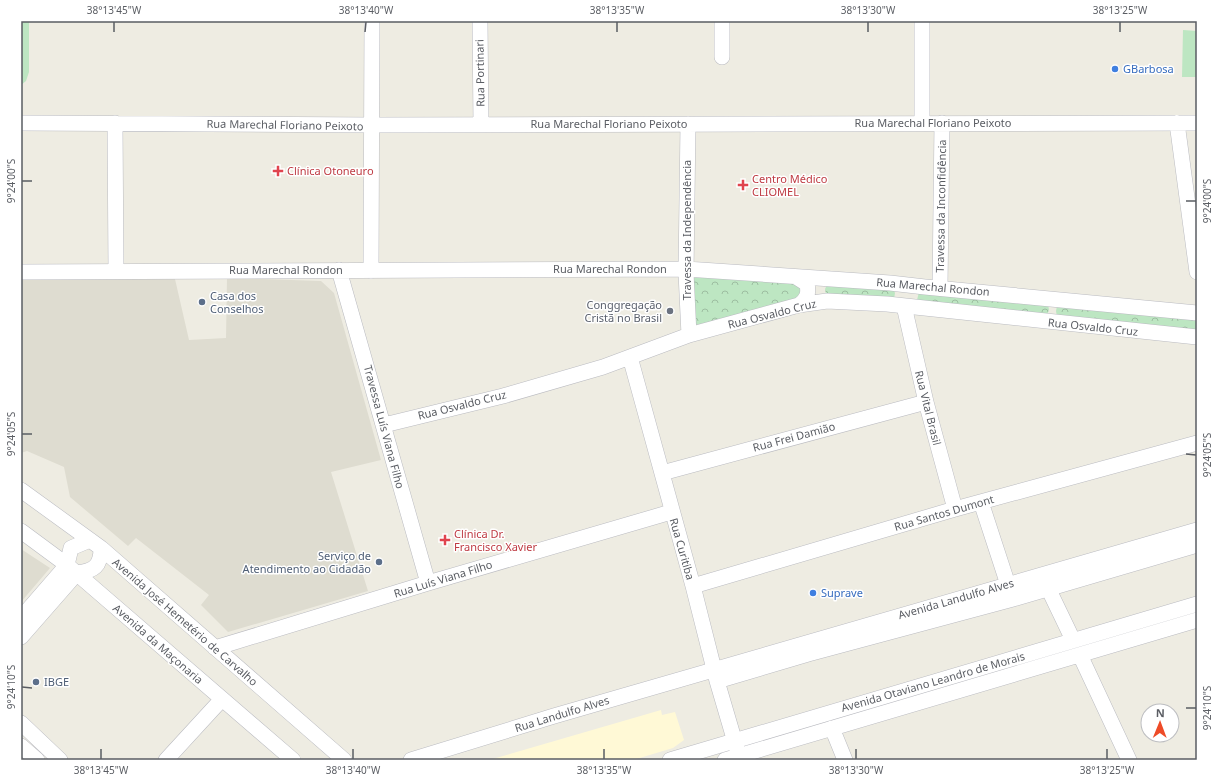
<svg xmlns="http://www.w3.org/2000/svg" width="1218" height="781" font-family="'Noto Sans',sans-serif">
<style>
.commercial{fill:#fff9d6}
.education{fill:#dedcd0}
.grass{fill:#bde6c2}
.forest{fill:url(#forest-crowns)}
.lines{fill:none;stroke-linecap:round;stroke-linejoin:round}
.minor-casing{stroke:#babbc1;stroke-width:16}
.minor{stroke:#fff;stroke-width:15}
.ticks{fill:none;stroke:#5a5d63;stroke-width:1.5}
.shop-dot{fill:#3f7fe0;stroke:#fff;stroke-width:1.5}
.health-dot{fill:#e0444e;stroke:#fff;stroke-width:1.5}
.service-dot{fill:#5c6f8a;stroke:#fff;stroke-width:1.5}
.worship-dot{fill:#6b7280;stroke:#fff;stroke-width:1.5}
.labels{text-anchor:middle;stroke-width:3;stroke-linejoin:round;paint-order:stroke}
.shop-label{font-size:11px;fill:#366cbe;stroke:#fff;text-anchor:start}
.street-label{font-size:11px;fill:#5a5d63;stroke:#fff}
.health-label{font-size:11px;fill:#be3a42;stroke:#fff;text-anchor:start}
.service-label{font-size:11px;fill:#4e5e75;stroke:#fff;text-anchor:start}
.worship-label{font-size:11px;fill:#5b616d;stroke:#fff;text-anchor:end}
.neatline{fill:none;stroke:#5a5d63;stroke-width:1.5}
.ticks-label{font-size:10px;text-anchor:middle;fill:#5a5d63}
</style>
<defs>
<pattern id="forest-crowns" width="20" height="18" patternUnits="userSpaceOnUse"><rect width="20" height="18" fill="#bde6c2"/><path d="M2 6a3 3 0 1 1 6 0M12 15a3 3 0 1 1 6 0" fill="none" stroke="#9dbea1"/></pattern>
</defs>
<rect width="100%" height="100%" fill="#eeece2"/>
<path class="commercial" d="M661,710L662,715L675,712L684,740L673,748L633,760H489Z"/>
<path class="education" d="M227,278L321,281L334,293L381,460L331,472L368,591L228,632L201,605L209,595L136,538L128,546L70,497L64,467L27,451L21,453V279H175L189,340L226,338Z
M21,549L50,568L21,602Z"/>
<path class="grass" d="M21,21H29V72L26,81L21,85Z
M1183,30L1197,31V77H1182Z"/>
<path class="forest" d="M692,275L796,283L801,285L803,297L697,325L694,322Z
M827,285L893,288L895,293L894,299L826,295L825,289Z
M919,292L1048,304L1049,310L1047,315L917,300Z
M1057,306L1197,314V336L1057,317L1056,311Z"/>
<g class="lines">
<defs>
<path id="minor" d="M480,21L481,125
M722,21V57
M21,123L372,125L1197,123
M115,123L116,271
M922,123V21
M1177,123L1197,272
M688,124L686,273L689,335
M339,270L428,583
M371,271L372,21
M21,272L686,269L890,283L925,287L1197,313
M796,277L807,284C809,294 807,299 799,305
M940,288L942,123
M904,306L926,402L955,509
M630,357L693,586L717,681L737,749
M384,425L503,396L603,367L689,335L799,305L827,301L887,304L1197,337
M662,473L926,402
M21,490L101,548L344,760
M981,502L1011,594
M21,531L67,565L293,760
M693,586L955,509L1197,443
M1048,588L1073,640
M21,618L67,565L71,548L90,540
M21,637L77,573C94,571 101,566 101,548
M215,648L428,583L671,512
M1080,655L1129,760
M717,681L808,654L1013,599L1197,545
M21,723L60,760
M832,728L845,760
M21,746L37,760
M166,760L222,699
M411,760L554,716L1197,530
M670,760L1197,604
M725,760L1197,620"/>
</defs>
<use href="#minor" class="minor-casing"/>
<use href="#minor" class="minor"/>
</g>
<path class="ticks" d="M114,32V22M365,32L366,22M617,32V22M868,32V22M1120,32V22M22,181H32M1186,201H1196M22,434H32M1186,454L1196,455M22,687L32,688M1186,708H1196M101,759V749M353,759V749M604,759V749M856,759V749M1107,759V749"/>
<g class="shop-dot">
<circle cx="1115" cy="69" r="4"/>
<circle cx="813" cy="593" r="4"/>
</g>
<g class="health-dot">
<path d="M276 165h4v4h4v4h-4v4h-4v-4h-4v-4h4z"/>
<path d="M741 179h4v4h4v4h-4v4h-4v-4h-4v-4h4z"/>
<path d="M443 534h4v4h4v4h-4v4h-4v-4h-4v-4h4z"/>
</g>
<g class="service-dot">
<circle cx="202" cy="302" r="4"/>
<circle cx="379" cy="562" r="4"/>
<circle cx="36" cy="682" r="4"/>
</g>
<circle class="worship-dot" cx="670" cy="311" r="4"/>
<g class="labels">
<g class="shop-label">
<text x="1123" y="73">GBarbosa</text>
<text x="821" y="597">Suprave</text>
</g>
<g class="street-label">
<text transform="translate(480 73) rotate(-91)" y="4">Rua Portinari</text>
<text x="933" y="127">Rua Marechal Floriano Peixoto</text>
<text x="609" y="128">Rua Marechal Floriano Peixoto</text>
<text transform="translate(285 125) rotate(1)" y="4">Rua Marechal Floriano Peixoto</text>
<text transform="translate(941 206) rotate(-89)" y="4">Travessa da Inconfidência</text>
<text transform="translate(687 230) rotate(-90)" y="4">Travessa da Independência</text>
<text x="610" y="273">Rua Marechal Rondon</text>
<text x="286" y="274">Rua Marechal Rondon</text>
<text transform="translate(933 287) rotate(5)" y="4">Rua Marechal Rondon</text>
<text transform="translate(772 314) rotate(-14)" y="4">Rua Osvaldo Cruz</text>
<text transform="translate(1093 327) rotate(6)" y="4">Rua Osvaldo Cruz</text>
<text transform="translate(462 405) rotate(-14)" y="4">Rua Osvaldo Cruz</text>
<text transform="translate(928 408) rotate(76)" y="4">Rua Vital Brasil</text>
<text transform="translate(384 427) rotate(75)" y="4">Travessa Luís Viana Filho</text>
<text transform="translate(794 437) rotate(-15)" y="4">Rua Frei Damião</text>
<text transform="translate(944 513) rotate(-16)" y="4">Rua Santos Dumont</text>
<text transform="translate(682 549) rotate(74)" y="4">Rua Curitiba</text>
<text transform="translate(443 579) rotate(-17)" y="4">Rua Luís Viana Filho</text>
<text transform="translate(956 599) rotate(-16)" y="4">Avenida Landulfo Alves</text>
<text transform="translate(185 622) rotate(41)" y="4">Avenida José Hemetério de Carvalho</text>
<text transform="translate(158 644) rotate(41)" y="4">Avenida da Maçonaria</text>
<text transform="translate(933 682) rotate(-16)" y="4">Avenida Otaviano Leandro de Morais</text>
<text transform="translate(562 714) rotate(-17)" y="4">Rua Landulfo Alves</text>
</g>
<g class="health-label">
<text x="287" y="175">Clínica Otoneuro</text>
<text x="752" y="183">Centro Médico<tspan x="752" dy="13">CLIOMEL</tspan></text>
<text x="454" y="538">Clínica Dr.<tspan x="454" dy="13">Francisco Xavier</tspan></text>
</g>
<g class="service-label">
<text x="210" y="300">Casa dos<tspan x="210" dy="13">Conselhos</tspan></text>
<text x="371" y="560" text-anchor="end">Serviço de<tspan x="371" dy="13">Atendimento ao Cidadão</tspan></text>
<text x="44" y="686">IBGE</text>
</g>
<g class="worship-label">
<text x="662" y="309">Conggregação<tspan x="662" dy="13">Cristã no Brasil</tspan></text>
</g>
</g>
<rect width="1218" height="781" fill="none" stroke="#ffffff" stroke-width="44"/>
<g transform="translate(1160 723) rotate(1)"><circle r="19" fill="#ffffff" stroke="#bdbec1"/>
<path d="M0-3L7 15L0 10L-7 15Z" fill="#ee4b27"/>
<text y="-6" font-size="11" font-weight="bold" text-anchor="middle" fill="#5a5d63">N</text>
</g>
<rect x="22" y="22" width="1174" height="737" class="neatline"/>
<g class="ticks-label">
<text x="114" y="14">38°13'45"W</text>
<text x="366" y="14">38°13'40"W</text>
<text x="617" y="14">38°13'35"W</text>
<text x="868" y="14">38°13'30"W</text>
<text x="1120" y="14">38°13'25"W</text>
<text transform="translate(11 181) rotate(-90)" y="4">9°24'00"S</text>
<text transform="translate(1207 201) rotate(-90)" y="4">9°24'00"S</text>
<text transform="translate(11 434) rotate(-90)" y="4">9°24'05"S</text>
<text transform="translate(1207 455) rotate(-90)" y="4">9°24'05"S</text>
<text transform="translate(11 687) rotate(-90)" y="4">9°24'10"S</text>
<text transform="translate(1207 708) rotate(-90)" y="4">9°24'10"S</text>
<text x="101" y="774">38°13'45"W</text>
<text x="353" y="774">38°13'40"W</text>
<text x="604" y="774">38°13'35"W</text>
<text x="856" y="774">38°13'30"W</text>
<text x="1107" y="774">38°13'25"W</text>
</g>
</svg>
